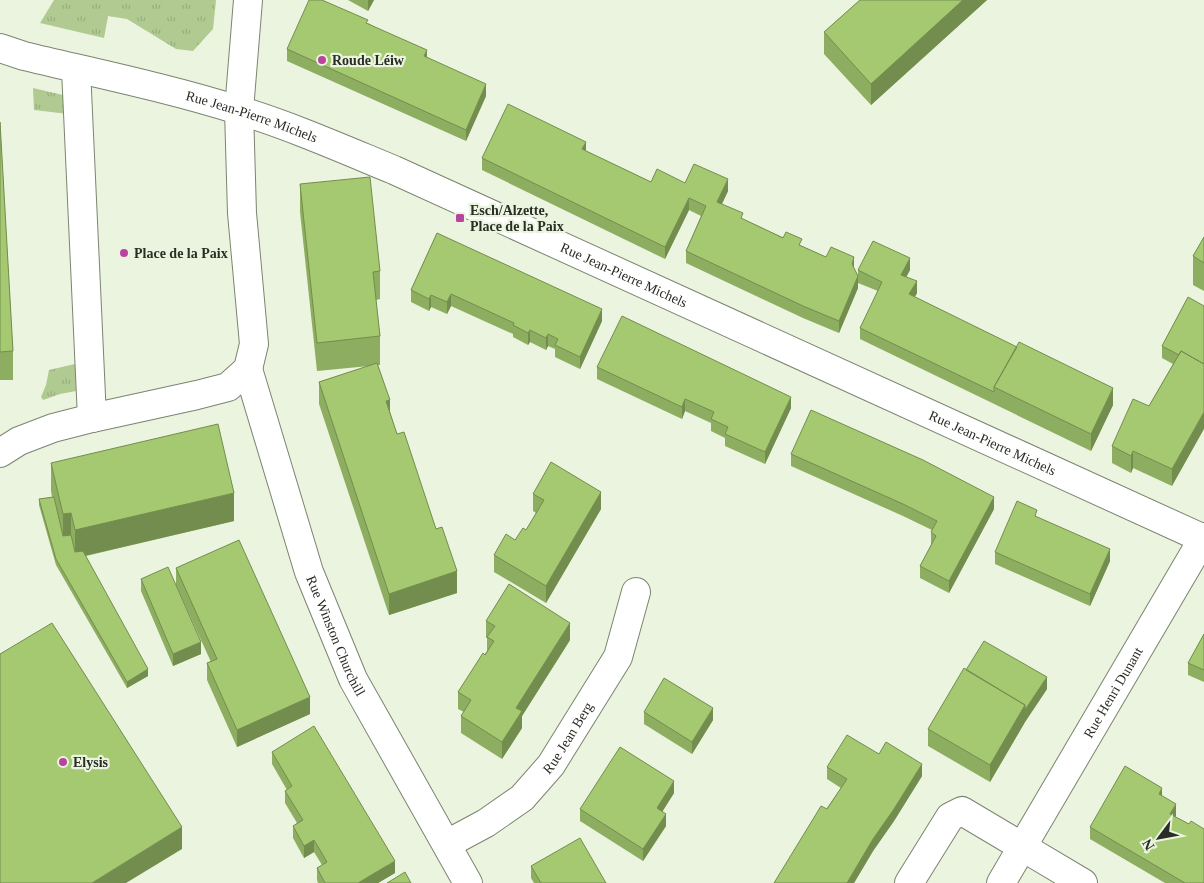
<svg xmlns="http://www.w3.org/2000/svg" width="1204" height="883" font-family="'Times New Roman',serif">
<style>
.grass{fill:url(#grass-tufts)}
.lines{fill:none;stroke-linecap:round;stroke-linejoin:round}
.minor-casing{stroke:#7b8470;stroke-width:30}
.minor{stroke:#fff;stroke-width:28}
.wall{fill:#8dad60}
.shaded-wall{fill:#738d4e}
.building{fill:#a4c970;stroke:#738d4e}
.poi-dot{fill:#b8449e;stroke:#eaf4de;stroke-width:2}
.labels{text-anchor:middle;stroke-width:4.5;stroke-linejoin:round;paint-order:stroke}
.poi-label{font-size:14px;font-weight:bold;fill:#292d25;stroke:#eaf4de;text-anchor:start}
.street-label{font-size:14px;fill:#292d25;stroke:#eaf4de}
</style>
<defs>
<pattern id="grass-tufts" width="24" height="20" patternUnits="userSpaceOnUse" patternTransform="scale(1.25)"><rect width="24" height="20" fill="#b1ca92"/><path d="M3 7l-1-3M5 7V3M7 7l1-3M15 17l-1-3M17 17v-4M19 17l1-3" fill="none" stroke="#98ae7e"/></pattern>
</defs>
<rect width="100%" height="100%" fill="#eaf4de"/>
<path class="grass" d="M54,0H216L213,29L193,51L176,49L127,19L108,16L104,38L40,23Z
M33,88L67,96L68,114L34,110Z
M75,364L76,391L60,394L43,400L41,397L46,385L49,370Z"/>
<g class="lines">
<defs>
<g id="minor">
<path id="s1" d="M0,48L24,56C95,73 168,88 238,110C291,126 343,149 394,170L1204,539"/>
<path d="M76,69L92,418"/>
<path id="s2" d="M248,369L309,572L353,679L468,883"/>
<path d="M0,453L19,441L53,428L92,418L197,395L228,387L248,369L254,344L242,213L239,110L248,0"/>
<path id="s3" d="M447,844L486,823L522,798L551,765L618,657L636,592"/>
<path d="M909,883L950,817L962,811L1083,883"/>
<path id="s4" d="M1001,883L1204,537"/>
</g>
</defs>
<use href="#minor" class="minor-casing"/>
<use href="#minor" class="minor"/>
</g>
<path class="wall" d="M348,0H374L368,11Z
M860,0H987L871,105L824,54V32Z
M368,23L427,58L486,96L466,141L287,61V49Z
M0,122L13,351V380H0Z
M586,151L651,182L685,183L728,191L722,204L743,219L826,257L854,269L858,275V270H910L906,277L917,293L915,297L1113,405L1091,451L860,339V328L878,291L858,283V288L839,333L803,318L686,263V251L701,216L689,210L665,259L482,170V158Z
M300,184L380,271V299L376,300L380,336V365H378L390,412L397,434L457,593L389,615L319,404V382L369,366L317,371L300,212Z
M437,233L602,321L580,369L555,357V349L548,346L546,350L530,342L528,345L513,337V334L451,306L447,314L431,307L429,311L411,302V290Z
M1204,237V291L1193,285V256Z
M1188,297L1172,486L1133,468L1131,473L1112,463V446L1149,406L1173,364L1162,358V346Z
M597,367L791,408L765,464L725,446V438L711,431V423L685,411L682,419L597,379Z
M791,454L994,509L949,593L920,578V566L931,545V532L932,530L903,516L791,466Z
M51,463L234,521L86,556L148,676L127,688L56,565L39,505V499L52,497L51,491Z
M533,494L601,509L546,603L494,572V555L515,540L526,530L536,513L533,511Z
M1037,517L1110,561L1090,606L995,564V552Z
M176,568L310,714L237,747L207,680V663L211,662L176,585Z
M141,579L201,654L173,666L141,591Z
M486,621L570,640L522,716V728L502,759L461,733V716L464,712L458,709V692L487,651V638H486Z
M1204,634V682L1188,675V663Z
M1047,689L1025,722L990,782L928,746V729Z
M644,712L713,720L692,754L644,724Z
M272,752L395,873L378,883H318L317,880V868L322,865L314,852L304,858L293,838V826L297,823L285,803V791L287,790L272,764Z
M879,754L922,776L894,821L873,851L854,883H774L841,788L827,779V767Z
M674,793L662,812L666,826L643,861L580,821V809Z
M1162,796L1176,816L1175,817L1189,824L1204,883H1165L1090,839V827Z
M531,866L606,883H534L531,878Z"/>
<path class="shaded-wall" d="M368,0H374L368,11Z
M963,0H987L871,105V84Z
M427,50V62L424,56Z
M486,84V96L466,141V130Z
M586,142V154L582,149Z
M728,179V191L717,214V202Z
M689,198V210L665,259V247Z
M854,257V269L852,264Z
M910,258V270L901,287V275Z
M858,276V288L839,333V321Z
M917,281V293L909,306V294Z
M451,294V306L447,314V302Z
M431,295V307L429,311V299Z
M602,309V321L580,369V357Z
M530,330V342L528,345V333Z
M548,334V346L546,350V338Z
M1113,388V405L1091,451V434Z
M791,397V408L765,464V452Z
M685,399V411L682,419V407Z
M390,400V421L386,401Z
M1204,412V429L1172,486V469Z
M1133,451V468L1131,473V456Z
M601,492V509L546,603V586Z
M234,493V521L75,558V530Z
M994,497V509L949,593V581Z
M71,513V541L63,542V514Z
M1110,549V561L1090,606V594Z
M457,571V593L389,615V594Z
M570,623V640L522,716V728L502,759V742L516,708Z
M201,642V654L173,666V654Z
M148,669V676L127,688V682Z
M1047,677V689L1025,722L990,782V765L1025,705Z
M310,697V714L237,747V730Z
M713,708V720L692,754V742Z
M922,764V776L894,821L873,851L854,883H847L873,839Z
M674,781V793L657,820V808Z
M1162,788V800L1159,794Z
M1176,804V816L1170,826V814Z
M666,814V826L643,861V849Z
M182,827V849L126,883H92Z
M314,840V852L304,858V846Z
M395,861V873L378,883H358Z"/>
<path class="building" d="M309,0H322L368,20L366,23L427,50L424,56L486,84L466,130L287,49Z
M860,0H963L871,84L824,32Z
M508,104L586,142L582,149L651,182L657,169L685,183L694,164L728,179L717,202L743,213L741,218L783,238L786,232L802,239L799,245L826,257L831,247L854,257L852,264L858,276L839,321L803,306L686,251L706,206L689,198L665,247L482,158Z
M0,122L13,351L0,352Z
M370,177L380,271L373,272L380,336L317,343L300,184Z
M437,233L602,309L580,357L555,345L558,339L548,334L546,338L530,330L528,333L513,325L514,323L451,294L447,302L431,295L429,299L411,290Z
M1204,237V263L1193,256Z
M873,241L910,258L901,275L917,281L909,294L1017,347L994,387V392L860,328L882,282L858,270Z
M1188,297L1204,306V364L1181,351L1179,355L1162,346Z
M622,316L791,397L765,452L725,434L728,427L711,419L714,412L685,399L682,407L597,367Z
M1019,342L1113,388L1091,434L994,387Z
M1181,351L1204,364V412L1172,469L1133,451L1131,456L1112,446L1133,399L1149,406Z
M377,363L390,400L386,401L397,434L404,432L436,529L442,527L457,571L389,594L319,382Z
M811,410L923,460L994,497L949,581L920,566L936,536L931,532L937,521L903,504L791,454Z
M218,424L234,493L75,530L71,513L63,514L51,463Z
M551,462L601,492L546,586L494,555L506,534L515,540L523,528L526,530L544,500L533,494Z
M54,497L63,536L71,535L75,552L83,551L148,669L127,682L56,559L39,499Z
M1017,501L1037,510L1035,516L1110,549L1090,594L995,552Z
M239,540L310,697L237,730L207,663L217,659L176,568Z
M168,567L201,642L173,654L141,579Z
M509,584L570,623L516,708L522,711L502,742L461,716L471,700L458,692L483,653L485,655L494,641L487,637L495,626L486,621Z
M52,623L182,827L92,883H0V654Z
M1204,634V670L1188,663Z
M984,641L1047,677L1025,710V705L966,670Z
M964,668L1025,705L990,765L928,729Z
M664,678L713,708L692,742L644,712Z
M314,726L395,861L358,883H325L317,868L327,862L314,840L304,846L293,826L303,820L285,791L292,786L272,752Z
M847,735L879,754L886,742L922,764L894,809L873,839L847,883H774L821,806L827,809L847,779L827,767Z
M620,747L674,781L657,808L666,814L643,849L580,809Z
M1125,766L1162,788L1159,794L1176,804L1170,814L1189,824L1191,821L1204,829V883H1185L1090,827Z
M580,838L606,883H541L531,866Z
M405,872L411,883H387Z"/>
<g class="poi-dot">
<circle cx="322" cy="60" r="5"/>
<rect x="455" y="213" width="10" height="10" rx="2.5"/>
<circle cx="124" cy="253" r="5"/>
<circle cx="63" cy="762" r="5"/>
</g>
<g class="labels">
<g class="poi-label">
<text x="332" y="65">Roude Léiw</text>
<text x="470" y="215">Esch/Alzette,<tspan x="470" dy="16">Place de la Paix</tspan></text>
<text x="134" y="258">Place de la Paix</text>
<text x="73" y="767">Elysis</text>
</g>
<g class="street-label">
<text dy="5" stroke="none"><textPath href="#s1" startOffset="261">Rue Jean-Pierre Michels</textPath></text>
<text dy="5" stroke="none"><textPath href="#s1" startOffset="666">Rue Jean-Pierre Michels</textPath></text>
<text dy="5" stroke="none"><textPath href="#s1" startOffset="1071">Rue Jean-Pierre Michels</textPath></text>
<text dy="5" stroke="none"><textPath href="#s2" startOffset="281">Rue Winston Churchill</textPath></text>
<text dy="5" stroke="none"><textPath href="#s4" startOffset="221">Rue Henri Dunant</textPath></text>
<text dy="5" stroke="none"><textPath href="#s3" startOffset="164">Rue Jean Berg</textPath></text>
</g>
</g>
<g transform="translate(1159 838) rotate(238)" stroke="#eaf4de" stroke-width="4" paint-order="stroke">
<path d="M0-4L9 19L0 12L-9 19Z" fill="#292d25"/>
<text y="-8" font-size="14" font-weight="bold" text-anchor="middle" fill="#292d25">N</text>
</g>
</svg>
